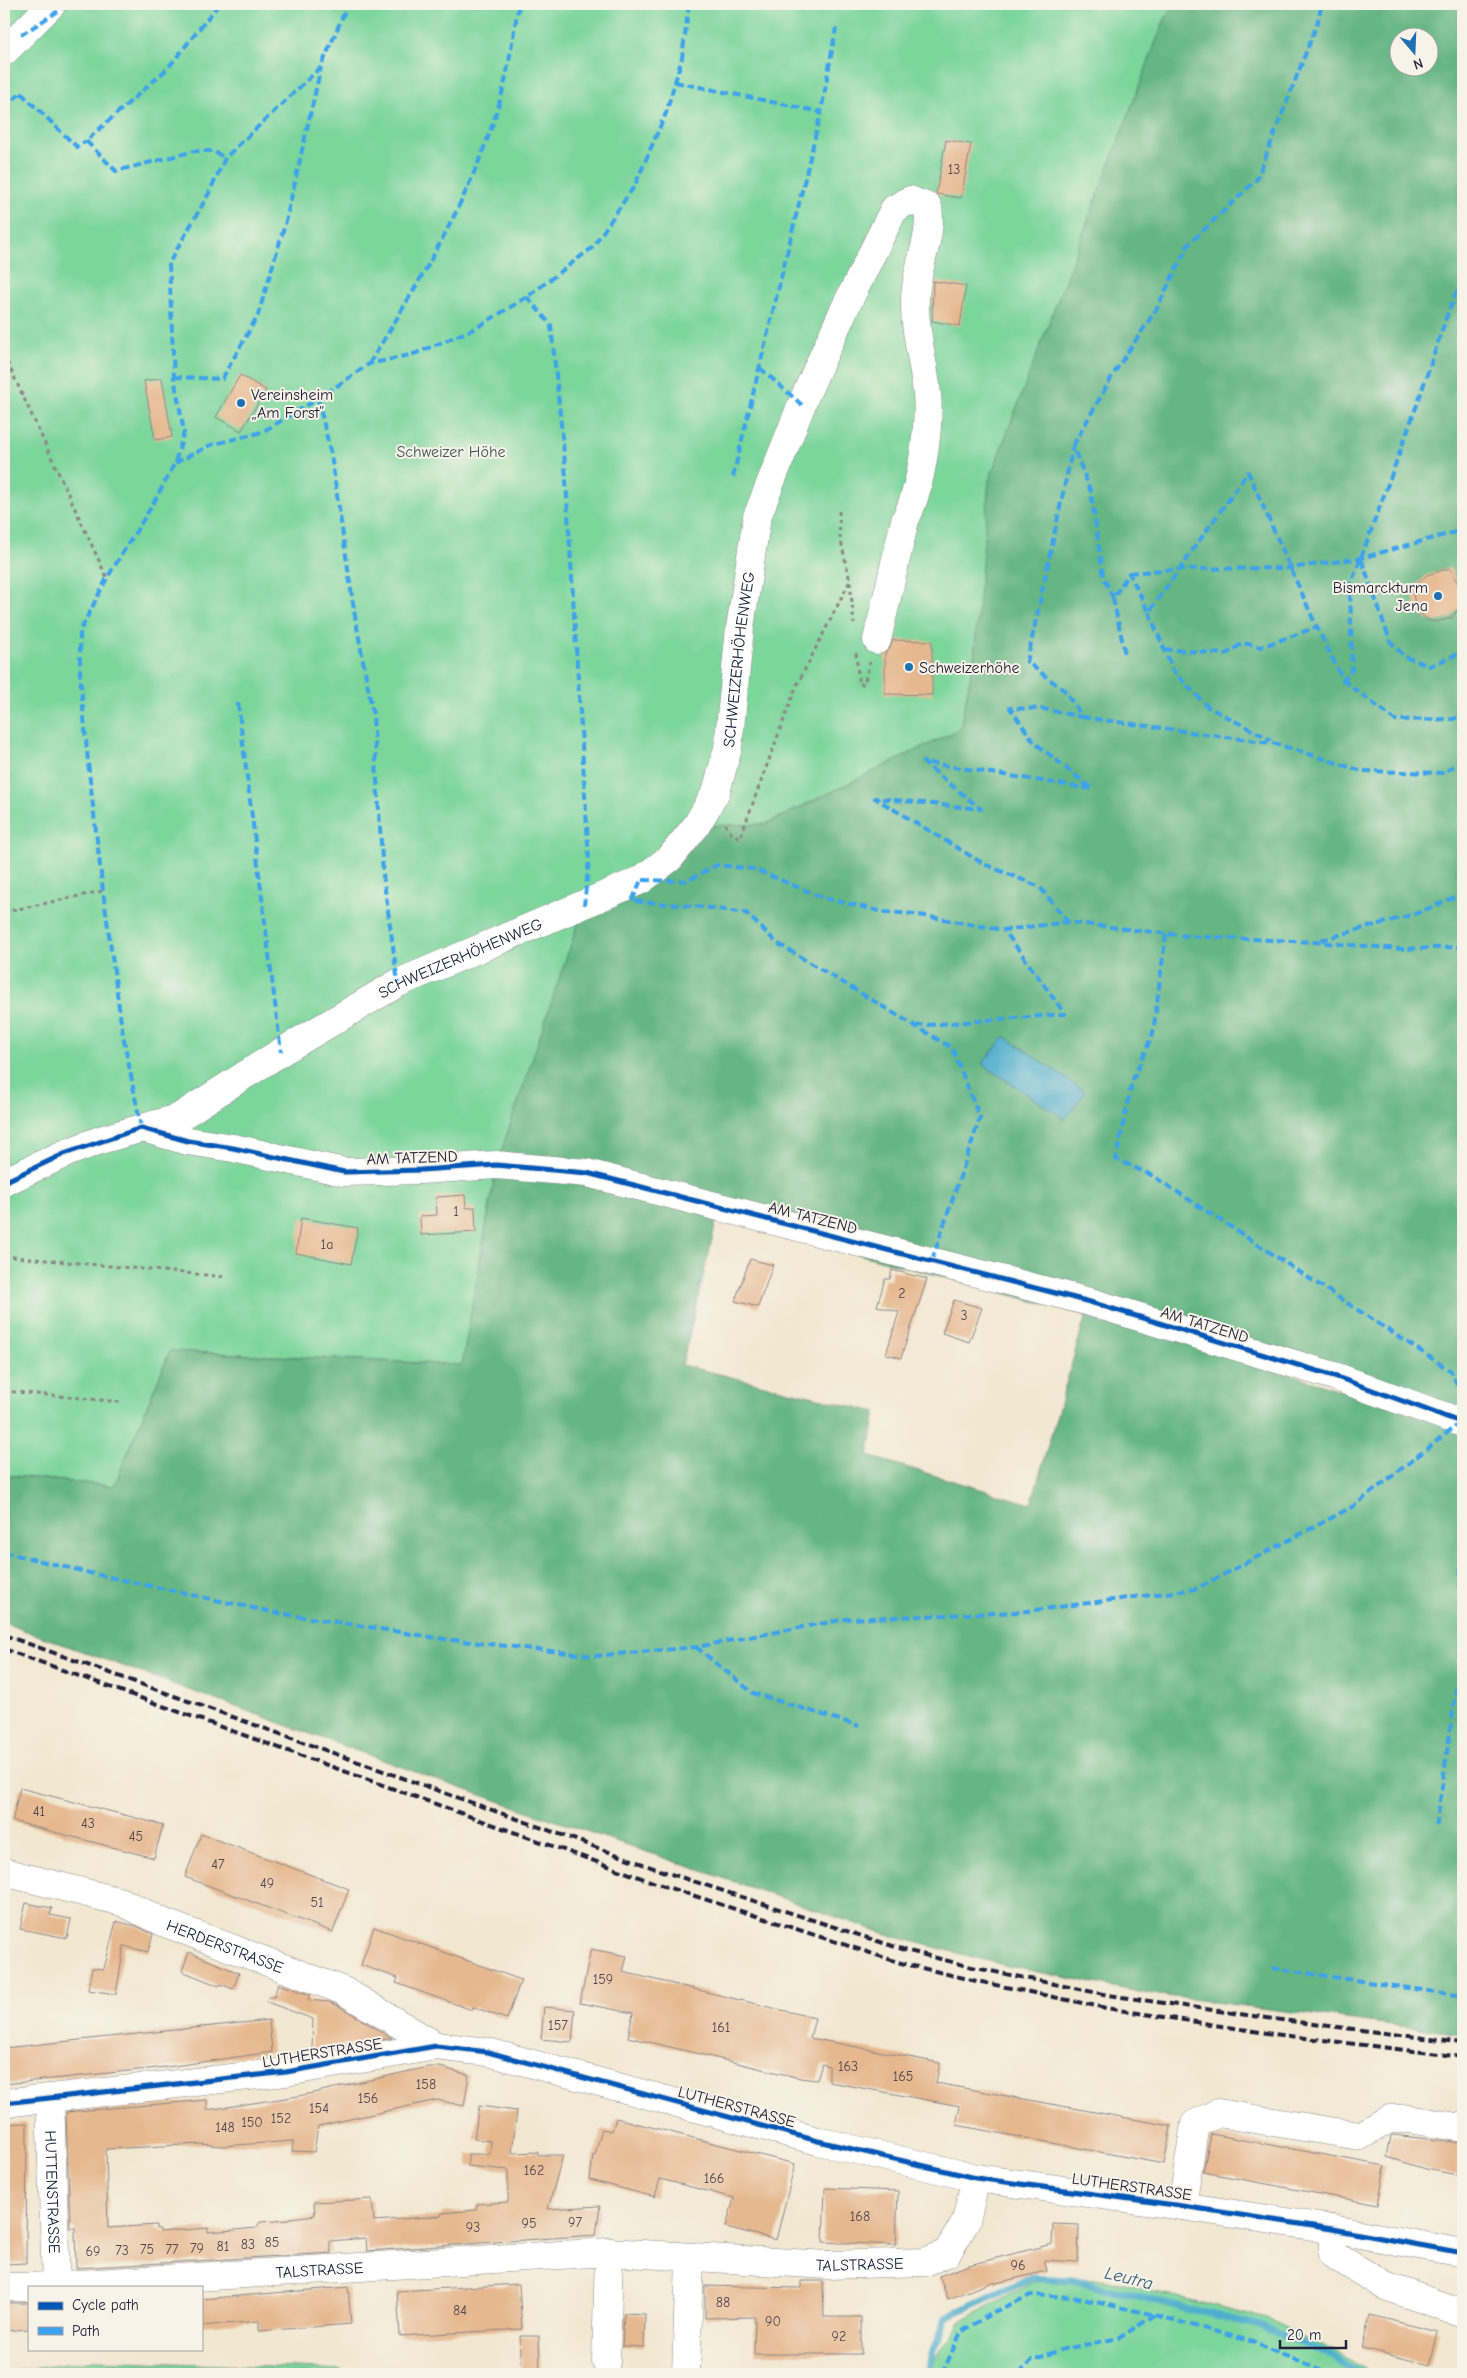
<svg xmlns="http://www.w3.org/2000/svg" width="1467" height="2378" font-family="'Comic Neue',sans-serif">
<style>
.green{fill:#7cd59b;stroke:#4f7c6b}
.forest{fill:#65b683;stroke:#446c5f;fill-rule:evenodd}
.water{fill:#4faecd;stroke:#386884}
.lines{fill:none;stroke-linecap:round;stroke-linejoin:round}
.stream{stroke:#4faecd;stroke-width:7}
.building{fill:#e6b88f}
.minor-casing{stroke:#8a8586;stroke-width:29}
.path{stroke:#8a8586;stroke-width:3;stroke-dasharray:4 4;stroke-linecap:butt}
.minor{stroke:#fff;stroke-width:28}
.rail{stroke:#22223b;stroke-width:4;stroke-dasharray:8 4;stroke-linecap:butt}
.quiet{stroke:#3ea2ec;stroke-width:4;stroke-dasharray:8 4;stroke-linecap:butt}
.cycleway-casing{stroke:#f7f3e8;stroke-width:8}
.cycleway{stroke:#0057b8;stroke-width:5}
.poi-dot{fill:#1f6fb2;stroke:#f7f3e8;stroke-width:2}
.labels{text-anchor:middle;stroke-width:4;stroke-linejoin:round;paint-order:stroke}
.number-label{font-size:14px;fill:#534850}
.poi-label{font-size:16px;fill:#22223b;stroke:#f7f3e8;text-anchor:start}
.park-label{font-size:16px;fill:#3d5858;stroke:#f7f3e8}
.street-label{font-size:16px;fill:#22223b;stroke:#f7f3e8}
.water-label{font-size:18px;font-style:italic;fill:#345a75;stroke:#f7f3e8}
</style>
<rect width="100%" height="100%" fill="#f7f3e8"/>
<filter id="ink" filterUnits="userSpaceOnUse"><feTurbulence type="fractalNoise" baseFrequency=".02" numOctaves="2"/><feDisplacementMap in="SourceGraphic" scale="10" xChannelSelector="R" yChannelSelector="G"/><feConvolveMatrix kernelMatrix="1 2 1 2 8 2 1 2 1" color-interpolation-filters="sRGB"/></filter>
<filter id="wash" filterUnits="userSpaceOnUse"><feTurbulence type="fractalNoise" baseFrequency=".0096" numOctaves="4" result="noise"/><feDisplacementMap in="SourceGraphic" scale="20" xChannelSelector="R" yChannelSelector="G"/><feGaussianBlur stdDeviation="1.12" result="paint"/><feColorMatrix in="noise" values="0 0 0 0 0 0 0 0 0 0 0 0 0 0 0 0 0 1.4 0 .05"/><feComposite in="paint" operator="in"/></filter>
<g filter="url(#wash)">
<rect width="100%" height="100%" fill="#f2e8d2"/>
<path class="green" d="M4,4H1174L1164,21L1085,233L974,658L960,729L766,824L696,826L495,1175L462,1365L170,1351L114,1486L4,1475Z
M1104,2279L1267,2319L1338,2353L1372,2374H925L962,2321L1031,2282Z
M95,2360L342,2370L344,2374H11L15,2371Z"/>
<path class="forest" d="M1174,4H1463V1416L499,1158L584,905L696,826L766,824L960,729L974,658L989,480L1164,21ZM1400,38H1430V68H1400Z
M495,1175L584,1181L718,1214L682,1365L876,1412L868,1456L1031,1504L1088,1308L1463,1430V2034L1144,1993L1008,1966L892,1936L446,1783L4,1623V1475L114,1486L170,1351L462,1365Z"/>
<path class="water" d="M1005,1036L1085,1092L1065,1119L982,1064Z"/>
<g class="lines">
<path class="stream" d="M926,2374L946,2317L1030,2278L1072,2280L1260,2326L1326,2353L1360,2374"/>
</g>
<g id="blocks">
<path class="building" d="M946,140L971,144L961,198L936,194Z
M933,281L966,286L960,326L932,321Z
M240,375L266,390L241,431L216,417Z
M162,378L172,437L155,440L144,381Z
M1450,568L1461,590V606L1451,618L1436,622L1428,620L1416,610L1413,594L1415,586L1427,575Z
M893,640L932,641V695L885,694V653L889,650Z
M465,1195L466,1208L475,1207L476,1232L421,1235L420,1216L437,1215L436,1197Z
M301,1218L358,1228L351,1264L296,1253Z
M750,1259L773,1265L758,1307L735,1301Z
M892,1270L927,1279L901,1358L886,1354L899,1312L877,1306L885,1279H890Z
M954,1300L982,1308L969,1342L942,1333Z
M20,1788L163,1825L154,1858L12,1821Z
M201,1834L349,1889L333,1932L185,1877Z
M26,1903L52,1908L50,1915L71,1919L67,1938L20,1929Z
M116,1921L136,1926L153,1934L148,1952L124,1946L116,1994L88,1990L92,1968L104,1969Z
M374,1927L521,1980L507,2019L473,2007L472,2010L396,1983L398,1978L361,1965Z
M591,1949L627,1956L623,1972L815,2018L810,2038L940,2063L936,2083L1171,2126L1164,2164L956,2125L960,2106L829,2082V2066L822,2064L817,2080L800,2078L628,2037L633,2013L580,2003Z
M189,1952L239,1973L233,1989L220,1984L219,1986L182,1971Z
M278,1984L310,1995L308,2000L328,2002L337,2005L392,2038L312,2050L313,2019L267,2002L268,1997H274Z
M544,2007L575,2010L572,2042L541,2039Z
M269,2020L272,2052L167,2067L4,2084V2048Z
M428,2067H440L469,2075L464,2106L437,2100L318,2126L314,2152L292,2151L293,2141L222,2146L201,2144L106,2149L108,2228L156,2225V2229H160V2232L208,2228V2232L235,2230L256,2228L260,2222L289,2220L290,2218L315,2215L314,2202L372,2199L374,2221L441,2216L442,2213L476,2210L477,2204L508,2202V2170L468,2166V2154H490L491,2141L474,2139L479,2106L517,2111L512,2153L538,2152V2155H563L548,2209L600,2206L596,2235L367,2251L366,2238L330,2241L331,2253L76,2268L75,2228H70L66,2112L207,2100V2110L299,2096Z
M616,2118L795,2164L776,2240L726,2227L734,2198L660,2179L655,2197L590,2180L593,2155H595L602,2129L612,2131Z
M27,2123L26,2263L4,2264V2243H6V2156H4V2124Z
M1211,2134L1385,2166L1378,2205L1203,2172Z
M1393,2135L1463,2143V2176L1426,2169L1387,2157L1391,2136Z
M825,2188L898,2191L896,2245L823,2242Z
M1053,2224L1079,2225L1078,2262L1044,2260L1047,2271L996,2283L995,2281L948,2299L939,2276L969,2265L1052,2244Z
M801,2281H823L824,2317H861V2354H754L755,2317L705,2318V2286L801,2288Z
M519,2284L522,2329L400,2336L397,2291Z
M348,2287L351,2324L259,2331V2321L201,2326V2299Z
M4,2303H29V2329L4,2331Z
M624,2313L645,2314L644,2347L622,2346Z
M1370,2315L1438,2332L1430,2365L1362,2348Z
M520,2336H539L540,2374H522Z"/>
</g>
</g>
<g filter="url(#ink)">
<use href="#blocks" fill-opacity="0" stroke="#8a8586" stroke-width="1"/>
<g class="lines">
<defs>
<g id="minor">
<path d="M4,52L52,4"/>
<path d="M143,1128L188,1141L233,1148L344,1172L421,1170L496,1165L587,1173L1090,1302L1334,1376L1463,1423"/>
<path id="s1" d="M4,1182L64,1154L100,1140L178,1118L281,1052L398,983L641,880L670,858L696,826L716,792L728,748L740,628L757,517L805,396L842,314L894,209L910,200L928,207C933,239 915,268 915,300C914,332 924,362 927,394C930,429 921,489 905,520L877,640"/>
<path id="s2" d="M4,1872L122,1902L165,1923L344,1991L436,2046"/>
<path id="s3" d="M50,2098L56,2286"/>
<path d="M4,2103L286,2072L436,2046L488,2052L818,2141L976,2178L1182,2206L1332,2229L1463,2253"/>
<path d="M1182,2206L1195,2124L1218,2113L1360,2136L1389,2119H1408L1463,2128"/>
<path d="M1332,2229L1334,2235L1332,2254L1385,2286L1463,2313"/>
<path d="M4,2287H29"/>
<path id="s4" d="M29,2287L609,2252L828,2265L925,2262L947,2253L966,2221L976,2178"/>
<path d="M606,2362L609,2252"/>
<path d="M686,2374L690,2259"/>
</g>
</defs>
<use href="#minor" class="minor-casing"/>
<path class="path" d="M4,355L107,578
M839,511L840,537L850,581L854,624
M856,653L859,684H864L870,662
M725,824L731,833L740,838L796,687L850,581
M4,912L103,891
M4,1256L227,1277
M4,1391L121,1402"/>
<use href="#minor" class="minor"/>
<path class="rail" d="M4,1635L665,1872L905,1950L976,1968L1108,1995L1274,2019L1463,2043
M4,1649L661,1885L901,1963L972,1980L1106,2008L1273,2034L1463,2057"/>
<path class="quiet" d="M219,4L168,68L86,141L116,171L195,151H213L225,158
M21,35L69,4
M675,82L821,112L836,28
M21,93L77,147L86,141
M4,107L21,93
M527,297L551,325L565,464L589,861L584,905
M369,364C420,281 471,198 499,104C509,72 512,37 519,4
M760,368L802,405
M174,377L222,379L258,315L286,221L321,67
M318,399L331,455L355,616L373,715L383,875L398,983
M1073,446L1114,373L1156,310L1188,245L1257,179L1317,24L1322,4
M175,463L211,445L262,432L318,399L369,364L414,354L476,328L527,297L592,248L635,185L666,113L682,58L689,4
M733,477L821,112
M1361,558L1418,402L1448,312L1463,277
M1129,573L1179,569L1290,568L1361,558L1463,530
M1113,598L1125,654
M1149,612L1173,671L1208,707L1271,740
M1164,649L1226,654L1243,643L1261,647L1317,627
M1343,680L1395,720L1453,719L1463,715
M238,703L281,1052
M1082,717L1277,744L1362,771L1443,773L1463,760
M1068,922L1040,887L984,864L875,798L981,809L923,762L1092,789L1034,742L1010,708L1044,709L1082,717L1065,691L1027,662L1073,446L1091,492L1103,576L1113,598L1129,573L1149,612L1248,472L1314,621L1343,680L1352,670L1350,585L1361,558L1390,641L1405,657L1430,666L1463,652
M1166,934L1153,1033L1132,1082L1116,1159L1153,1176L1451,1371L1463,1397L1459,1670L1436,1828
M1321,940L1415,914L1463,894
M915,1026L1065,1014L1004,930
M141,1128L122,1029L103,891L89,772L80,675V631L107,578L153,504L175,463L184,432L174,377L169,263L208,195L225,158L321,67L348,4
M932,1260L980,1118L952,1048L777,943L746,913L704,907L632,901L641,880L687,881L717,865L754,869L824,898L884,912L914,914L1004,930L1068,922L1186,936L1314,942L1401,949L1463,947
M4,1552L90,1573L272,1612L444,1639L595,1656L696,1647L846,1619L1020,1612L1196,1589L1354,1506L1461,1422
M696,1647L753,1693L859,1726
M1272,1968L1463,1996
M942,2374L961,2332L994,2312L1031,2295L1073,2297L1155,2315L1250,2341L1329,2374
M1019,2374L1032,2360L1064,2349L1119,2338L1155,2315"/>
<defs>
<path id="cycleway" d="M4,1182L64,1154L141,1128L188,1141L233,1148L344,1172L421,1170L496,1165L587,1173L1090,1302L1334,1376L1463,1423
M4,2103L286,2072L436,2046L488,2052L818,2141L976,2178L1182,2206L1332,2229L1463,2253"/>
</defs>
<use href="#cycleway" class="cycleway-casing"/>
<use href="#cycleway" class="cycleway"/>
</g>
</g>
<g class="poi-dot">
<circle cx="241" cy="403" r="5"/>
<circle cx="1438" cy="596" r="5"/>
<circle cx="909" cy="667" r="5"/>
</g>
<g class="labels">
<g class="number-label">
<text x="954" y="174">13</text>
<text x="456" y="1216">1</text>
<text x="327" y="1249">1a</text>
<text x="902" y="1298">2</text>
<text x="964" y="1320">3</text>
<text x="39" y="1816">41</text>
<text x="88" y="1828">43</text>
<text x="136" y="1841">45</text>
<text x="218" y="1869">47</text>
<text x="267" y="1888">49</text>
<text x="317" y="1907">51</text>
<text x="603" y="1984">159</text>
<text x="558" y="2030">157</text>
<text x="721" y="2032">161</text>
<text x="848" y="2071">163</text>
<text x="903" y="2081">165</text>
<text x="426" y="2089">158</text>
<text x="368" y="2103">156</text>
<text x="319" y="2113">154</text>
<text x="281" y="2123">152</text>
<text x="252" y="2127">150</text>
<text x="225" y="2132">148</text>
<text x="534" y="2175">162</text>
<text x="714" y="2183">166</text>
<text x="860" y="2221">168</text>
<text x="575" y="2227">97</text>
<text x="529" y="2228">95</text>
<text x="473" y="2232">93</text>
<text x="272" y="2247">85</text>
<text x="248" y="2249">83</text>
<text x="223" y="2251">81</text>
<text x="197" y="2253">79</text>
<text x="147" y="2254">75</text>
<text x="172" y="2254">77</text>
<text x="122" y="2255">73</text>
<text x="93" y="2256">69</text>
<text x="1018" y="2270">96</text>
<text x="723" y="2307">88</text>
<text x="460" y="2315">84</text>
<text x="773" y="2326">90</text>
<text x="839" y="2341">92</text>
</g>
<g class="poi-label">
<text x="251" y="400">Vereinsheim<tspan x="251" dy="18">„Am Forst”</tspan></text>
<text x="1428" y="593" text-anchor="end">Bismarckturm<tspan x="1428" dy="18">Jena</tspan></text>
<text x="919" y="673">Schweizerhöhe</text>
</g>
<g class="park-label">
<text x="451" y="457">Schweizer Höhe</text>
</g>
<g class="street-label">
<text dy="6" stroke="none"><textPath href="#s1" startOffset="960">SCHWEIZERHÖHENWEG</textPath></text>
<text dy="6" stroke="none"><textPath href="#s1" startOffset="511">SCHWEIZERHÖHENWEG</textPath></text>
<text transform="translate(412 1157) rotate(-2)" y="6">AM TATZEND</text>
<text transform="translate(813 1217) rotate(14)" y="6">AM TATZEND</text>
<text transform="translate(1205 1324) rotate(17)" y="6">AM TATZEND</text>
<text dy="6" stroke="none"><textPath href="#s2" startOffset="234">HERDERSTRASSE</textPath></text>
<text transform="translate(322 2052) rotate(-9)" y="6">LUTHERSTRASSE</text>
<text transform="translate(737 2106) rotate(15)" y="6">LUTHERSTRASSE</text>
<text transform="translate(1132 2186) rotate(8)" y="6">LUTHERSTRASSE</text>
<text dy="6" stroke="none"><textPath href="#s3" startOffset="94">HUTTENSTRASSE</textPath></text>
<text dy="6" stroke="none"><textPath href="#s4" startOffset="832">TALSTRASSE</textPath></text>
<text dy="6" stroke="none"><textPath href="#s4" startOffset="291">TALSTRASSE</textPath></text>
</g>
<g class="water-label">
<text transform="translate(1129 2278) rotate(14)" y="6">Leutra</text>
</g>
</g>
<rect width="1467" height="2378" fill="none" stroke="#f7f3e8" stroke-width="20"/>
<rect x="28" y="2286" width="175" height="65" fill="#f7f3e8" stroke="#a29fa3"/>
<rect x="38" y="2302" width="25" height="8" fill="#0057b8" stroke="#a29fa3"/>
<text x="72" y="2310" font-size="15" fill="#22223b">Cycle path</text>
<rect x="38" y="2327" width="25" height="8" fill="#3ea2ec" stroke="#a29fa3"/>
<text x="72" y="2336" font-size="15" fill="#22223b">Path</text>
<g transform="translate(1414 52) rotate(161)"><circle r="24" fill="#f7f3e8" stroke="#a29fa3"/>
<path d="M0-4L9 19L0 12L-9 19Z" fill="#1f6fb2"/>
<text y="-8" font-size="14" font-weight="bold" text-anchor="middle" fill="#22223b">N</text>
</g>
<path d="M1280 2340v8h66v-8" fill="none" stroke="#22223b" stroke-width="2.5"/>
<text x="1287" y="2340" font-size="15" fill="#22223b" stroke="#f7f3e8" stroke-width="4" paint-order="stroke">20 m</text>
</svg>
